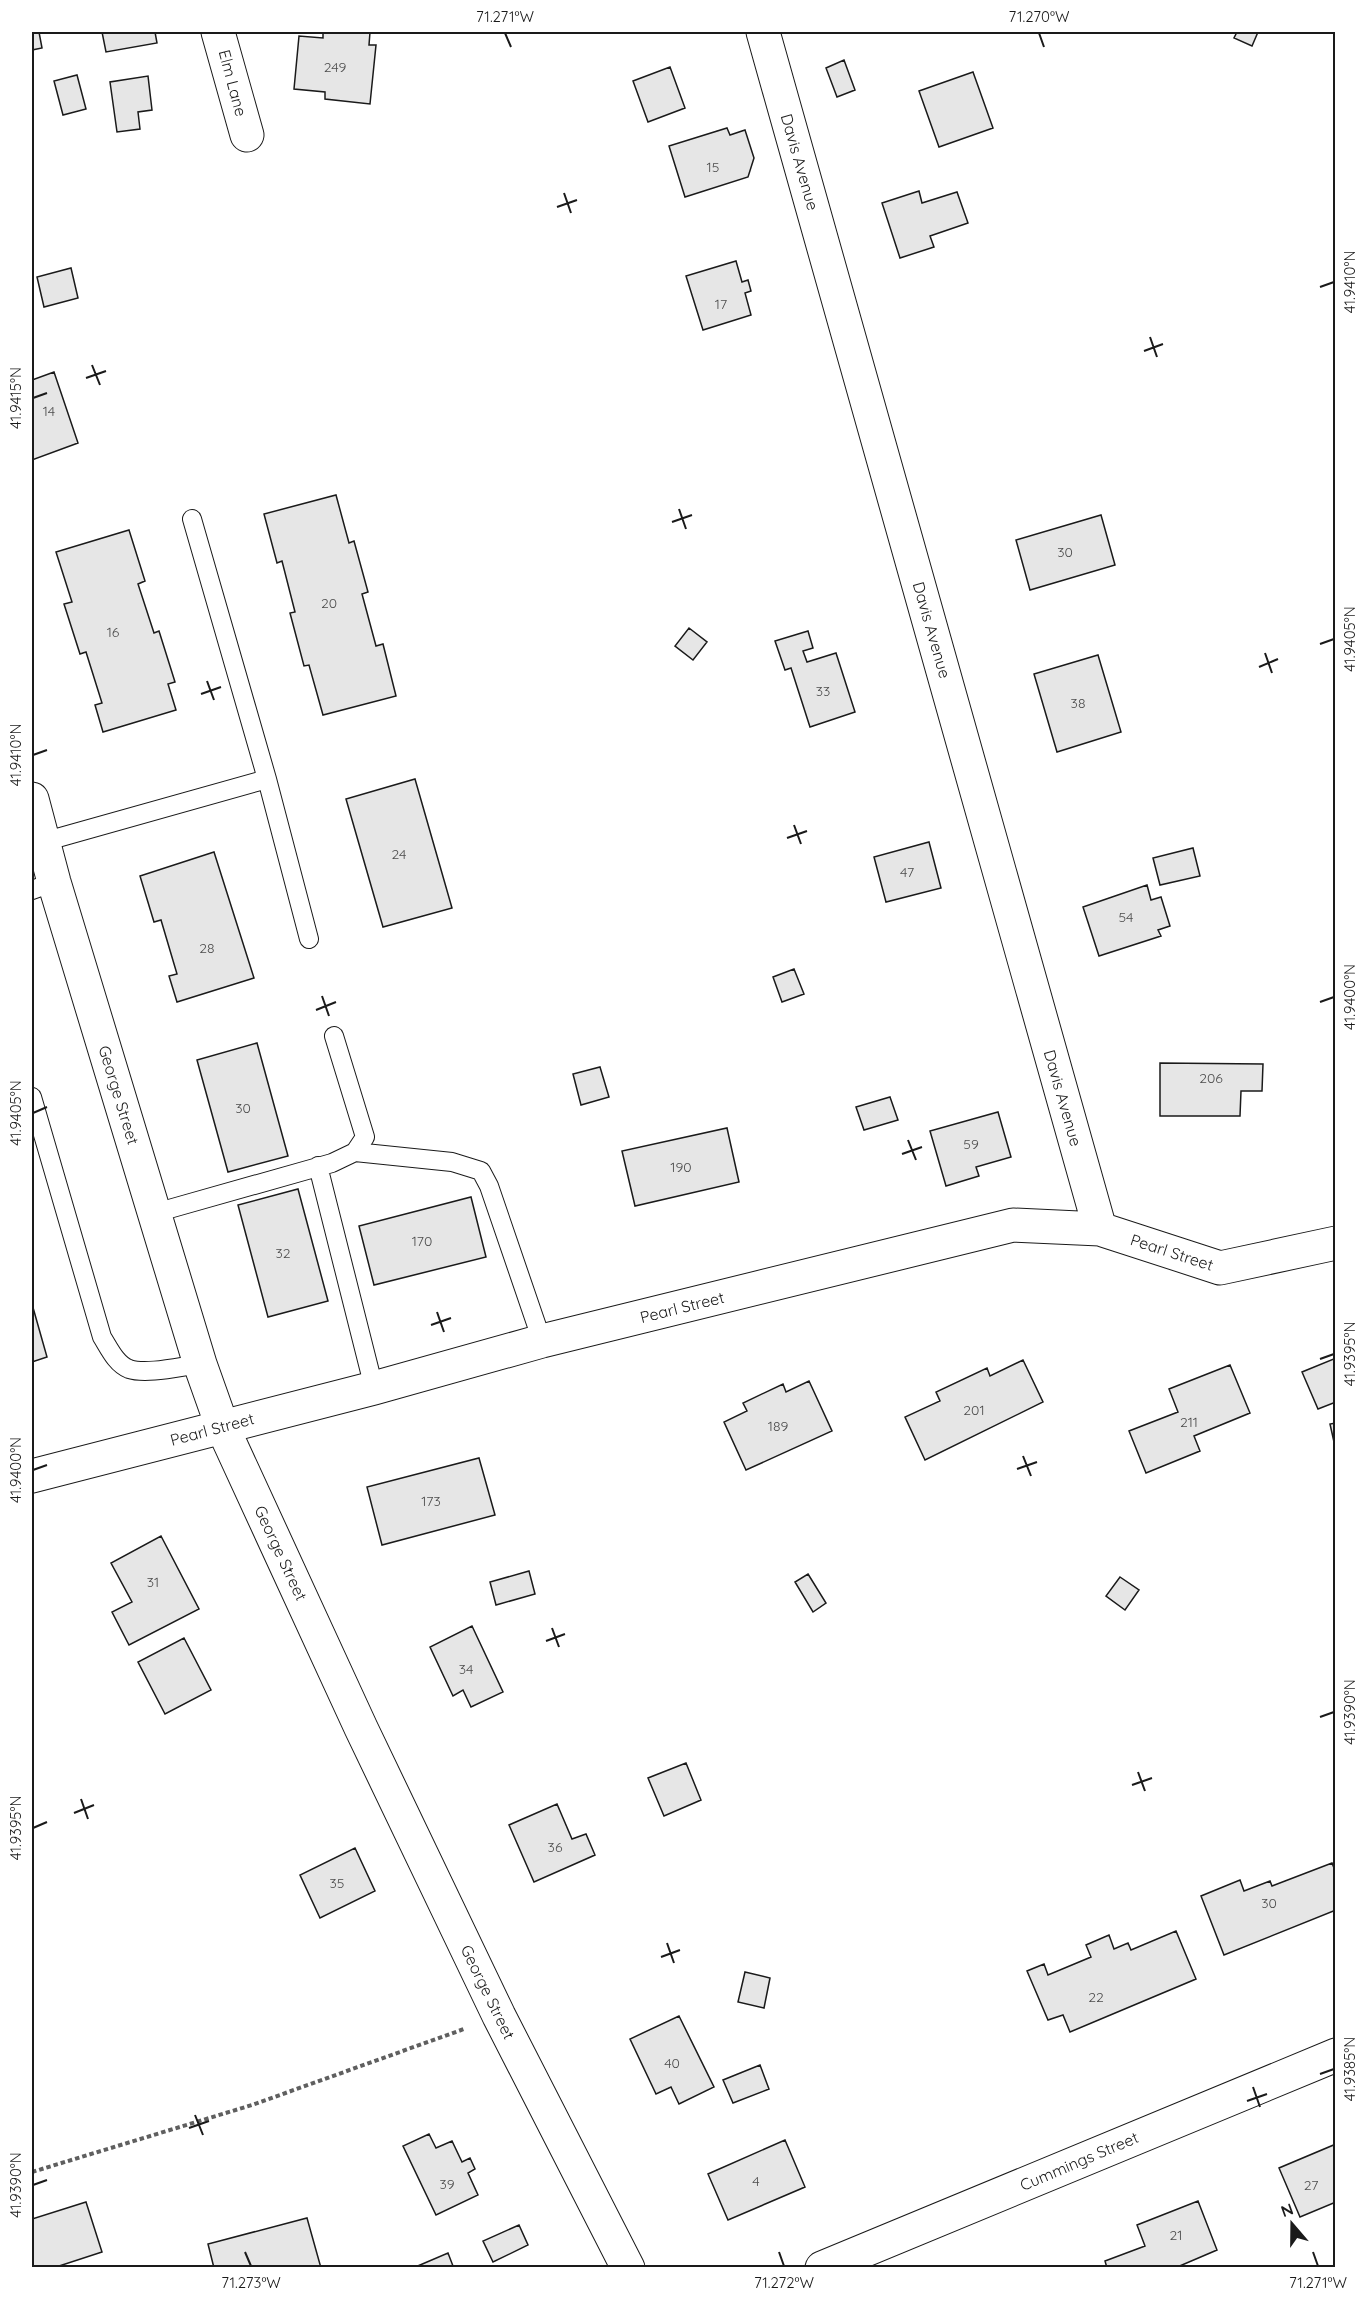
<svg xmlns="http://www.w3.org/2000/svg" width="1367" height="2299" font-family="Quicksand,sans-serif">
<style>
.building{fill:#e6e6e6;stroke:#1a1a1a;stroke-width:1.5}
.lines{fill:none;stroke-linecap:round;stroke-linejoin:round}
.lane-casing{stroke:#1a1a1a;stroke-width:20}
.street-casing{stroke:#1a1a1a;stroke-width:35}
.path{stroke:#5f5f5f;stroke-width:4;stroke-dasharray:4.5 3;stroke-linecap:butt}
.lane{stroke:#fff;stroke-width:18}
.street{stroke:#fff;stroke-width:33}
.ticks{fill:none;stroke:#1a1a1a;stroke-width:2}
.labels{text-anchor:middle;stroke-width:4.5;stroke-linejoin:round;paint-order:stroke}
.number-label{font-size:14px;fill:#4d4d4d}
.street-label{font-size:16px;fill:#1a1a1a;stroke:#fff}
.neatline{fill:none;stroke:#1a1a1a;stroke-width:2}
.ticks-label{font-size:15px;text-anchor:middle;fill:#1a1a1a}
</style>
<rect width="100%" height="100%" fill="#fff"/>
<path class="building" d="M32,32H39L42,48L32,50Z
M102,32H155L157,43L106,52Z
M323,32H370L369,45H376L370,104L325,99V92L294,89L299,36L323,38Z
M1237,32H1258L1252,46L1234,38Z
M844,60L855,90L837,97L826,68Z
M670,67L685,108L648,122L633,81Z
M973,72L993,128L939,147L919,91Z
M77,75L86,109L63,115L54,81Z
M148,76L152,110L138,112L140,129L117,132L110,82Z
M727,128L730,135L745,130L754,158L748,177L685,197L669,146Z
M919,191L922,203L957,192L968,223L930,236L934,247L900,258L882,203Z
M736,261L742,282L748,280L751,291L745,293L751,315L703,330L686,276Z
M71,268L78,298L44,307L37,277Z
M54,372L78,443L32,460V380Z
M336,495L349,543L354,541L368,592L362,594L376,646L383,644L396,696L323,715L309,665L304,666L290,613L295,612L282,561L277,563L264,514Z
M1101,515L1115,565L1030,590L1016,540Z
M129,530L145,581L138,584L154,633L159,631L175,682L168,684L176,710L103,732L95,705L102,703L86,652L80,654L64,604L72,602L56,552Z
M689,628L707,642L693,660L675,646Z
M808,631L813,648L803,651L807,662L836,653L855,712L810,727L791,668L785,670L775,641Z
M1098,655L1121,732L1057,752L1034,674Z
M415,779L452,908L383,927L346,799Z
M929,842L941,888L886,902L874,857Z
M1193,848L1200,876L1160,885L1153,858Z
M214,852L254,978L177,1002L169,976L177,974L161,920L154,922L140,876Z
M1147,885L1151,900L1161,897L1170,926L1158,930L1161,936L1099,956L1083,907Z
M794,969L804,994L782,1002L773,977Z
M257,1043L288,1156L228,1172L197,1060Z
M1160,1063L1263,1064L1262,1091H1241L1240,1116H1160Z
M600,1067L609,1097L581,1105L573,1074Z
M890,1097L898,1120L864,1130L856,1107Z
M998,1112L1011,1157L976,1167L979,1176L946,1186L930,1131Z
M727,1128L739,1182L635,1206L622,1151Z
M298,1189L328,1301L268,1317L238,1205Z
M471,1197L486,1257L374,1285L359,1226Z
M32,1304L47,1357L32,1362Z
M1336,1358V1402L1318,1409L1302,1372Z
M1023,1360L1043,1402L925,1460L905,1417L940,1401L936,1392L987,1368L990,1376Z
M1230,1365L1250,1413L1194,1436L1200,1451L1146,1473L1129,1431L1178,1412L1169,1389Z
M809,1381L832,1431L746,1470L724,1422L747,1411L743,1403L783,1384L786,1392Z
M1336,1423V1451L1330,1424Z
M479,1458L495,1515L382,1545L367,1487Z
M161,1536L199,1609L129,1645L112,1612L132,1602L111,1563Z
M529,1571L535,1594L496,1605L490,1582Z
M808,1574L826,1603L813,1612L795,1582Z
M1120,1577L1139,1590L1125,1610L1106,1596Z
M472,1626L503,1692L471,1707L463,1690L453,1696L430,1647Z
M184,1638L211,1690L165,1714L138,1662Z
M686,1763L701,1800L664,1816L648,1778Z
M557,1804L572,1839L586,1834L595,1855L534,1882L509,1825Z
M355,1848L375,1891L320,1918L300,1875Z
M1332,1863L1336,1873V1910L1224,1955L1201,1896L1240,1880L1244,1891L1270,1881L1272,1886Z
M1176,1931L1196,1979L1070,2032L1063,2015L1048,2020L1027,1971L1044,1964L1048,1975L1091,1957L1086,1945L1109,1935L1114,1949L1128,1943L1131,1950Z
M745,1972L770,1978L764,2008L738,2002Z
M679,2016L714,2087L679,2104L671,2087L656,2094L630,2039Z
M760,2065L769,2089L733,2103L723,2080Z
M429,2134L436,2148L452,2141L462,2162L470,2158L475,2169L468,2173L478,2195L436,2215L403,2146Z
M785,2140L805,2187L728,2220L708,2174Z
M1336,2144V2202L1300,2217L1279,2168Z
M1198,2201L1217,2250L1175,2268H1107L1105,2261L1145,2246L1137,2225Z
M86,2202L102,2252L53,2268H33L32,2219Z
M307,2218L321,2268H214L208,2244Z
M519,2225L528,2245L493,2262L483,2241Z
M448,2253L453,2266L413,2268Z"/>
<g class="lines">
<defs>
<path id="lane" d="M267,779L309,939
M43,842L267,779L192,519
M32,890L54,882
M32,1097L102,1337C109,1348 116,1364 129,1369C147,1375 182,1366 200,1364
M355,1152L452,1162L481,1171L489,1186L542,1341
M318,1166L374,1388
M155,1213L332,1163L355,1152L365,1137L334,1036"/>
<path id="street" d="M218,32L247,135
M763,32L1100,1229
M32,799L54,882L200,1364L222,1426L361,1728L499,2016L628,2268
M32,1476L374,1388L542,1341L1013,1225L1100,1229L1220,1268L1336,1243
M822,2268L1336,2055"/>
</defs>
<use href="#lane" class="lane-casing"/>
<use href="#street" class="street-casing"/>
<path class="path" d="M32,2172L252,2105L464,2029"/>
<use href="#lane" class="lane"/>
<use href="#street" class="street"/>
</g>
<path class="ticks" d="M505,33L511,47M1039,33L1044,47M564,193L571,213M557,207L577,200M1320,287L1334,282M1150,337L1157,357M1144,351L1163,344M92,365L100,385M86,378L106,371M33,398L47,393M679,509L686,529M672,522L692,515M1320,644L1334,639M1265,653L1272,673M1259,667L1278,659M207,681L214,700M201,694L221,687M33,755L47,750M794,825L801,844M787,838L807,831M322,996L329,1016M1320,1002L1334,997M316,1010L336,1002M33,1113L47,1107M908,1140L916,1160M902,1154L922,1147M437,1312L444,1332M431,1325L451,1318M1320,1359L1334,1354M1023,1456L1031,1476M1017,1469L1037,1462M33,1470L47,1465M552,1628L559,1647M546,1641L565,1634M1320,1717L1334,1712M1138,1772L1145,1791M1132,1785L1152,1778M81,1799L88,1819M74,1813L94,1805M33,1828L47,1822M667,1943L674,1963M661,1957L680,1950M1320,2074L1334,2069M1253,2087L1260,2107M1247,2101L1267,2094M195,2115L203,2135M189,2128L209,2121M33,2185L47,2180M245,2252L251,2266M779,2252L784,2266M1313,2252L1318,2266"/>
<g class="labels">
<g class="number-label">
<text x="335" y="72">249</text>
<text x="713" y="172">15</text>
<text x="721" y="309">17</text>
<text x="49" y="416">14</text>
<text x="1065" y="557">30</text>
<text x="329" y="608">20</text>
<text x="113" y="637">16</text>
<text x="823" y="696">33</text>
<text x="1078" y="708">38</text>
<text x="399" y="859">24</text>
<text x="907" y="877">47</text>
<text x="1126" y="922">54</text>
<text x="207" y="953">28</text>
<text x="1211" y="1083">206</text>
<text x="243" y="1113">30</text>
<text x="971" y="1149">59</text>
<text x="681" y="1172">190</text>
<text x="422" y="1246">170</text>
<text x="283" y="1258">32</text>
<text x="974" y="1415">201</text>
<text x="1189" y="1427">211</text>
<text x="778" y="1431">189</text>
<text x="431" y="1506">173</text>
<text x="153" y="1587">31</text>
<text x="466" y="1674">34</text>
<text x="555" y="1852">36</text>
<text x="337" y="1888">35</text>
<text x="1269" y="1908">30</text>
<text x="1096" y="2002">22</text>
<text x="672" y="2068">40</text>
<text x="756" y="2186">4</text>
<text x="447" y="2189">39</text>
<text x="1311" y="2190">27</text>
<text x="1176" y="2240">21</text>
</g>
<g class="street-label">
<text transform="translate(233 83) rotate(75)" y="6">Elm Lane</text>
<text transform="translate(800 162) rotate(74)" y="6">Davis Avenue</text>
<text transform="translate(932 630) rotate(74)" y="6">Davis Avenue</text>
<text transform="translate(119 1095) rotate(73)" y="6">George Street</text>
<text transform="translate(1063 1098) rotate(74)" y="6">Davis Avenue</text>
<text transform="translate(1172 1252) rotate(18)" y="6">Pearl Street</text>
<text transform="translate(682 1307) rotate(-14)" y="6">Pearl Street</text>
<text transform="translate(212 1429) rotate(-15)" y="6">Pearl Street</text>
<text transform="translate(281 1553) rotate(65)" y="6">George Street</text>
<text transform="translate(488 1992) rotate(64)" y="6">George Street</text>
<text transform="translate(1079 2161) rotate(-23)" y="6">Cummings Street</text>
</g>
</g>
<rect width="1367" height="2299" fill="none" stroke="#ffffff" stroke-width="66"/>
<g transform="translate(1292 2224) rotate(340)" stroke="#ffffff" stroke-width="4.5" paint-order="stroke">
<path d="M0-4.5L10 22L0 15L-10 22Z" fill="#1a1a1a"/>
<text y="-9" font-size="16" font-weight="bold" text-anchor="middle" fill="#1a1a1a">N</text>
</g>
<rect x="33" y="33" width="1301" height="2233" class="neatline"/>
<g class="ticks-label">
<text x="505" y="22">71.271°W</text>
<text x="1039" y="22">71.270°W</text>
<text transform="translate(1350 282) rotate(-90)" y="5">41.9410°N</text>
<text transform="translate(16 398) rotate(-90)" y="5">41.9415°N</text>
<text transform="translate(1350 639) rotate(-90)" y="5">41.9405°N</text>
<text transform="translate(16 755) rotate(-90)" y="5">41.9410°N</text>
<text transform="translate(1350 997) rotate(-90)" y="5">41.9400°N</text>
<text transform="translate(16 1113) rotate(-90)" y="5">41.9405°N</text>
<text transform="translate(1350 1354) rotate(-90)" y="5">41.9395°N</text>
<text transform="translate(16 1470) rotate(-90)" y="5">41.9400°N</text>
<text transform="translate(1350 1712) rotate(-90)" y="5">41.9390°N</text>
<text transform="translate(16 1828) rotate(-90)" y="5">41.9395°N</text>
<text transform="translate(1350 2069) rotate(-90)" y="5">41.9385°N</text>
<text transform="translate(16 2185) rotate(-90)" y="5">41.9390°N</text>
<text x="251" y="2288">71.273°W</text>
<text x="784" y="2288">71.272°W</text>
<text x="1318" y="2288">71.271°W</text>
</g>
</svg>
